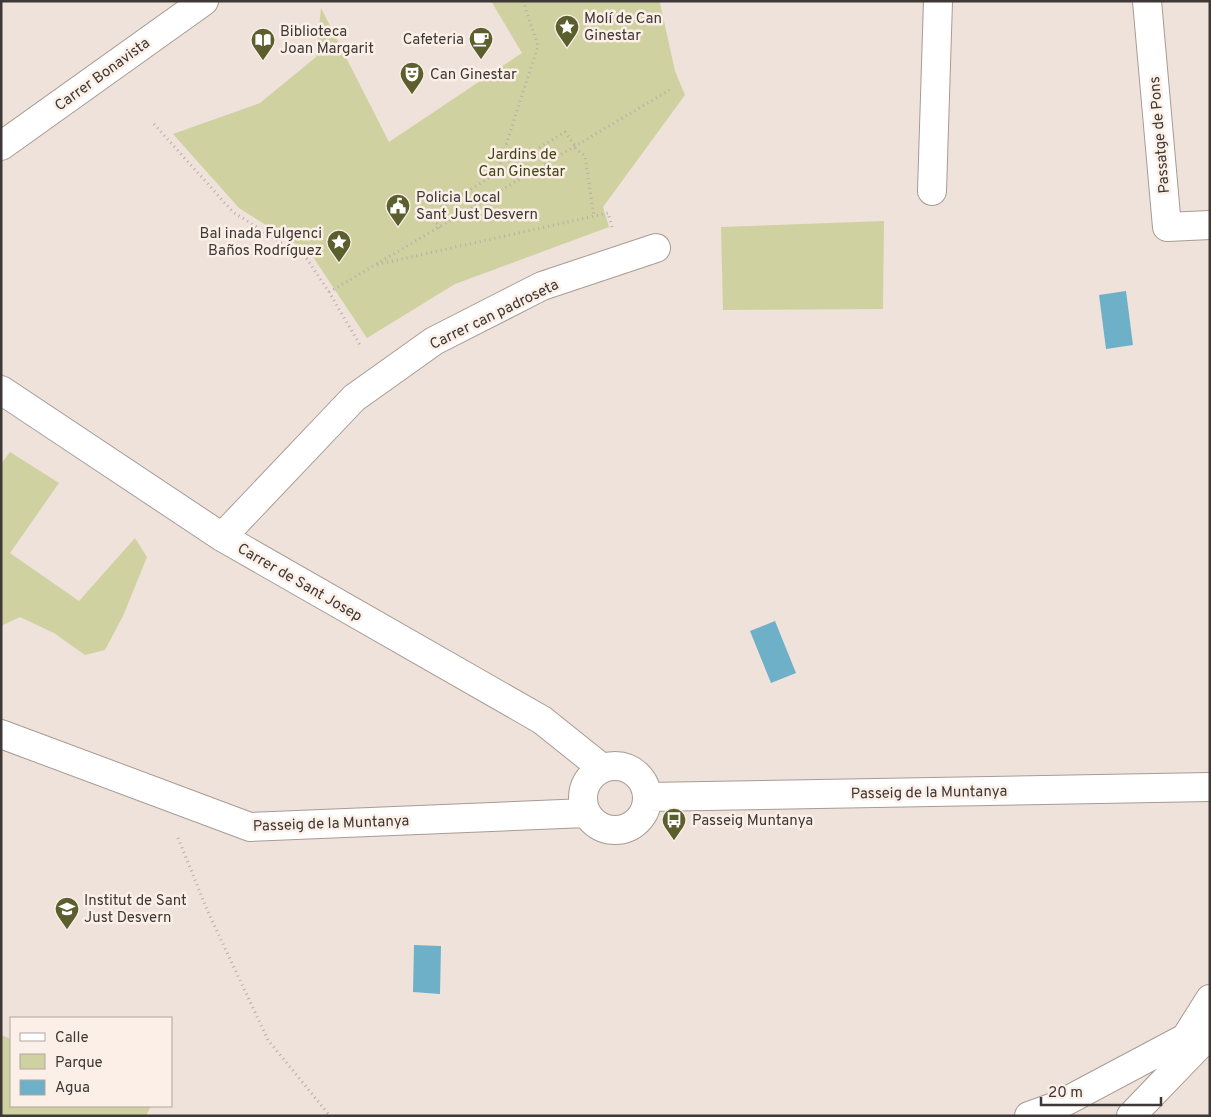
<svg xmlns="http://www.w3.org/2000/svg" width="1211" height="1117" font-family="Overpass,sans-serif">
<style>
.green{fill:#cfd1a0}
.water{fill:#6eb0c8}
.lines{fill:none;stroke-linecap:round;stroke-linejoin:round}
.minor-casing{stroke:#a79b94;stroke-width:30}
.path{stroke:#b8ada7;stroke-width:3;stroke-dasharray:1 4;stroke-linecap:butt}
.minor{stroke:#fff;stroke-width:28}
.labels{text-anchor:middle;stroke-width:5;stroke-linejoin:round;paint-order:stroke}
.poi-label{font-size:15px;fill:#3e3936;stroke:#fcefe7;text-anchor:start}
.street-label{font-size:15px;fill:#3e3936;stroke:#fcefe7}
.park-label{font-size:15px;fill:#424318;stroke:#fcefe7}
</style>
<rect width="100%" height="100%" fill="#efe2da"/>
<path class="green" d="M491,1H662L660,3L675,71L685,95L603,207L609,227L455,284L367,338L311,254L239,208L173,134L260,103L316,57L321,8L389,142L522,53Z
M884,221L883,309L723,310L721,227Z
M10,452L59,483L10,553L79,601L135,538L147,557L123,616L105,650L85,655L54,633L20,617L1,626V464Z
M1,1035L11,1039V1106H151L146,1116H1Z"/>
<path class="water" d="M1126,291L1133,345L1106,349L1099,295Z
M775,621L796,673L771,683L750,631Z
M414,945L441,946L440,994L413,992Z"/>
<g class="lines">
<defs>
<path id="minor" d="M1147,1L1167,227L1210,225
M1,146L204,1
M932,191L938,1
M1,390L222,537L542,720L602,768
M222,537L354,398L434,341L542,286L656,248
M1,734L250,827L586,813
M583 798a32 32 0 1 1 64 0a32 32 0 1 1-64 0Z
M648,797L1210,787
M1176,1053L1210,999
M1029,1116L1057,1106L1185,1038
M1131,1116L1210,1034"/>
</defs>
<use href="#minor" class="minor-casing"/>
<path class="path" d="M154,124L233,212L307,259L329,292L360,345
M575,148L585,156L594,217
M497,173L538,46L523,1
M612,227L608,213L375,265L673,88
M440,228L430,214L565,132L576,147
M329,292L375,265
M178,838L208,912L268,1040L330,1116"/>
<use href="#minor" class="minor"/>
</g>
<defs>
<symbol id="sight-pin" viewBox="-11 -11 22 30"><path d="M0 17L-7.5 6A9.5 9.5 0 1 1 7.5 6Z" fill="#5b5f2d" stroke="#fcefe7"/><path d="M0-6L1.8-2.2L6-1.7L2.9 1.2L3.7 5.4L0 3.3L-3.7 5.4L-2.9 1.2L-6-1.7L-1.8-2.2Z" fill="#fff"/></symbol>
<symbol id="cafe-pin" viewBox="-11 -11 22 30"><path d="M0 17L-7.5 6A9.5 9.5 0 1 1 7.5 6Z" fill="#5b5f2d" stroke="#fcefe7"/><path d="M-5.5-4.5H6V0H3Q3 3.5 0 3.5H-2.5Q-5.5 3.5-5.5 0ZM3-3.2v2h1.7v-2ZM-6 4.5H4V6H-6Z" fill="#fff"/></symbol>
<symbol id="library-pin" viewBox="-11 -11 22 30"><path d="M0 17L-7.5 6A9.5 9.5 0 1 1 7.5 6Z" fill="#5b5f2d" stroke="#fcefe7"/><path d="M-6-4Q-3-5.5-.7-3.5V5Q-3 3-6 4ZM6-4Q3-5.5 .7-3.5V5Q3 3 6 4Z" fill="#fff"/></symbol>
<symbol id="theatre-pin" viewBox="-11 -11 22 30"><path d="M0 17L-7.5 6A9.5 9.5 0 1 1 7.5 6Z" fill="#5b5f2d" stroke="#fcefe7"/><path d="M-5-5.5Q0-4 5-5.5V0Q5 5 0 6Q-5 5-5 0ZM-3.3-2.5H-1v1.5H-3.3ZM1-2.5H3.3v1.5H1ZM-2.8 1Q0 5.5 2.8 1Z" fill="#fff"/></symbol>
<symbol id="civic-pin" viewBox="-11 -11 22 30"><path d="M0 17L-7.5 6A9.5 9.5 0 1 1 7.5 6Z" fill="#5b5f2d" stroke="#fcefe7"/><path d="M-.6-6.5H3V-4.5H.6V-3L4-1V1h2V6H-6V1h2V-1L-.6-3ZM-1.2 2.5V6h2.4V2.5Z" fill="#fff"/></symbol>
<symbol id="bus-pin" viewBox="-11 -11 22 30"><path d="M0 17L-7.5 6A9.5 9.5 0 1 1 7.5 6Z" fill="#5b5f2d" stroke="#fcefe7"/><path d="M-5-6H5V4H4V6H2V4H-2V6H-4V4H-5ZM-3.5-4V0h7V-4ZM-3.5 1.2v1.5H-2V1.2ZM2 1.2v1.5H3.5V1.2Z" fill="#fff"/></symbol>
<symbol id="school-pin" viewBox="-11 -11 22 30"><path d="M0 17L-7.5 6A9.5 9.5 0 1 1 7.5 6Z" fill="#5b5f2d" stroke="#fcefe7"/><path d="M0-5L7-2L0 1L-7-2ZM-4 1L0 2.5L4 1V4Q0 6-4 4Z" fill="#fff"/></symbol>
</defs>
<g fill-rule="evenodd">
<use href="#sight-pin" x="553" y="13" width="28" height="38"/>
<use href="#cafe-pin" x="467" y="25" width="28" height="38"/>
<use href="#library-pin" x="249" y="26" width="28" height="38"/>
<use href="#theatre-pin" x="398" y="60" width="28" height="38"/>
<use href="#civic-pin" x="384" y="192" width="28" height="38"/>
<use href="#sight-pin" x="325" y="228" width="28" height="38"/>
<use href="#bus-pin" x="660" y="806" width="28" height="38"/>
<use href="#school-pin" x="53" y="895" width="28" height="38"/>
</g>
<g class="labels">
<g class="poi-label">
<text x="584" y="23">Molí de Can<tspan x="584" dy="17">Ginestar</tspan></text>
<text x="280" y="36">Biblioteca<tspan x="280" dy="17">Joan Margarit</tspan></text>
<text x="464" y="44" text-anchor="end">Cafeteria</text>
<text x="430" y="79">Can Ginestar</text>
<text x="416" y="202">Policia Local<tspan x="416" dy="17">Sant Just Desvern</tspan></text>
<text x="322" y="238" text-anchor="end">Bal inada Fulgenci<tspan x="322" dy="17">Baños Rodríguez</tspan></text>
<text x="692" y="825">Passeig Muntanya</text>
<text x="84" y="905">Institut de Sant<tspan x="84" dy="17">Just Desvern</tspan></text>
</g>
<g class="street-label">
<text transform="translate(102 74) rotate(-36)" y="5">Carrer Bonavista</text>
<text transform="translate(1159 135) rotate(-95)" y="5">Passatge de Pons</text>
<text transform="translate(494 314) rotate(-26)" y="5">Carrer can padroseta</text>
<text transform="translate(300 582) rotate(30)" y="5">Carrer de Sant Josep</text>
<text transform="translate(929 792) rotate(-1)" y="5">Passeig de la Muntanya</text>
<text transform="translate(331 823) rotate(-2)" y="5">Passeig de la Muntanya</text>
</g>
<g class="park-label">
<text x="522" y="159">Jardins de<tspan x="522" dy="17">Can Ginestar</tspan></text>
</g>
</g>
<rect width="1211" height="1117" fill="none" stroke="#3e3936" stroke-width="5"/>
<rect x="10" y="1017" width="162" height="90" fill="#fcefe7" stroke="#b0a6a0"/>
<rect x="20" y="1033" width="25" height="8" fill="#ffffff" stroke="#b0a6a0"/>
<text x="55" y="1042" font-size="15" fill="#3e3936">Calle</text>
<rect x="20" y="1054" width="25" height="15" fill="#cfd1a0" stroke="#b0a6a0"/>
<text x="55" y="1067" font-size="15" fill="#3e3936">Parque</text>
<rect x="20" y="1080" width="25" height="15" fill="#6eb0c8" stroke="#b0a6a0"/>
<text x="55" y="1092" font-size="15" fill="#3e3936">Agua</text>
<path d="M1041 1097v8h120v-8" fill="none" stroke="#3e3936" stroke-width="2.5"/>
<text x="1048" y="1097" font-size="15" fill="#3e3936" stroke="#fcefe7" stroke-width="4" paint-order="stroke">20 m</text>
</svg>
